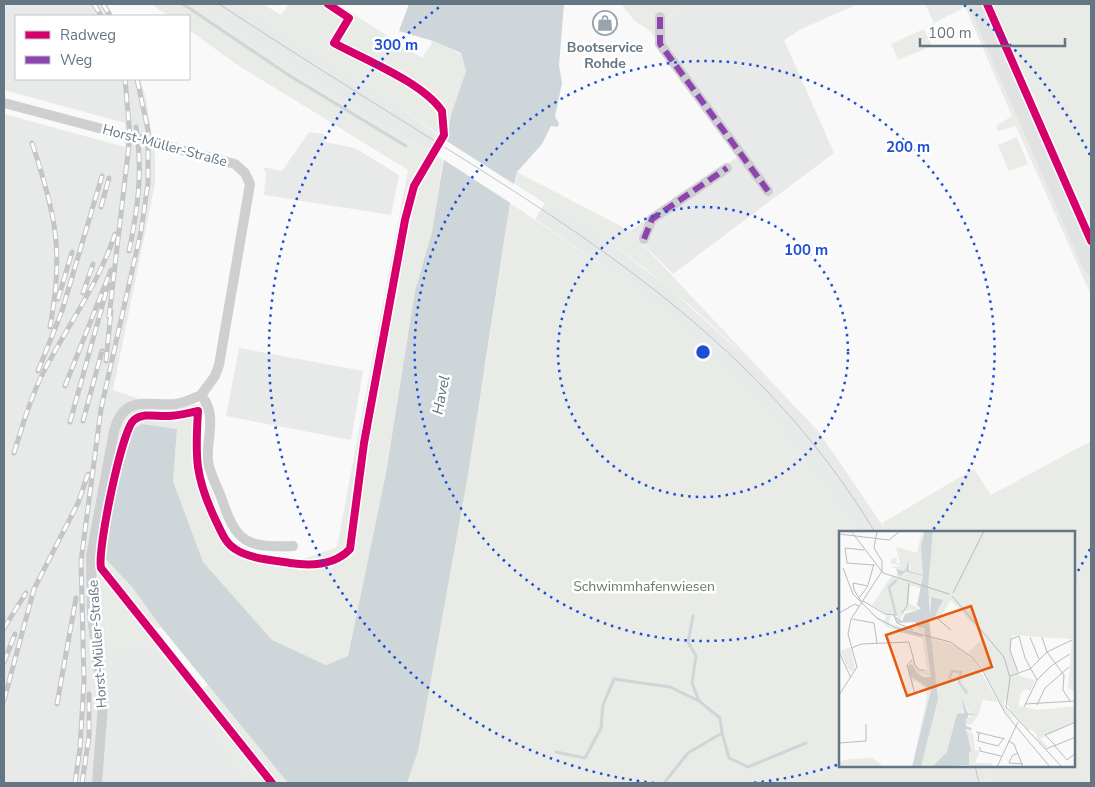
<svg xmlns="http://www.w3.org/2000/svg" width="1095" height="787" font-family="'Nunito Sans',sans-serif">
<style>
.built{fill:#e8e9e9}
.green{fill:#e8ebe6}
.water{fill:#ced6d9}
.pier{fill:#f9f9f9}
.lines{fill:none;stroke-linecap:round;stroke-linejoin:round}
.stream{stroke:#ced6d9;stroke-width:3}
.minor{stroke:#cecfd0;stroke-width:10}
.secondary{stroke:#e1e2e2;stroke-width:15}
.tram{stroke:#c3c5c6;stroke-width:1}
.rail-casing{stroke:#c3c5c6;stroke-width:5}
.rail{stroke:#fff;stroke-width:3;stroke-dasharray:9;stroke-linecap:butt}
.quiet{stroke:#8e44ad;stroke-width:6;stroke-dasharray:12 6;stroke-linecap:butt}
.cycleway-casing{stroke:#fff;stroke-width:11}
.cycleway{stroke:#d6006c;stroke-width:8}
.ring{fill:none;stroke:#1d4ed8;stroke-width:2.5;stroke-dasharray:2.5 5}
.labels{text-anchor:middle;stroke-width:5;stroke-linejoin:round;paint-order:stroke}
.poi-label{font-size:14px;font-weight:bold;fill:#657683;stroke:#fff}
.street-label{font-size:14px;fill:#657683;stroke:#fff}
.park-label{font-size:14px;fill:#687a64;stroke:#fff}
.water-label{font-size:15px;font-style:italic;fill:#60757c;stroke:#fff}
.inset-river{fill:none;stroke:#ced6d9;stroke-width:2.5}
.inset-road{fill:none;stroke:#b5bdc3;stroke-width:1}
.view{fill:#e8590c;fill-opacity:0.15;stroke:#e8590c;stroke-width:2.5}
.inset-edge{fill:none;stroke:#657683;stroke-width:2.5}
.centre{fill:#1d4ed8;stroke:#fff;stroke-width:2.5}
.ring-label{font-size:15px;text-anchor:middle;font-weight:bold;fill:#1d4ed8;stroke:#fff;stroke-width:5;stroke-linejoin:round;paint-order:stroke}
</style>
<rect width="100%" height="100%" fill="#f9f9f9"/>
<path class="built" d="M4,4H107L114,16H16V79H140L146,98L155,156V184L113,390L169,409L177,429L143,424L102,549L109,648L154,646L239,770L240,783H4V114L125,147V123L4,90Z
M197,4H237L386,98L439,136L430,151L372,118Z
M686,4H858L801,29L784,40L834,153L673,274L630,231L739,156L651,32Z
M925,4H964L965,7L934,23Z
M309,132L324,134L325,142L355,148L399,175L391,215L264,195L266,173L263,167L282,171Z
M545,203L557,211L559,209L603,238L668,287L745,357L819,432L887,532H857L772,417L694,338L637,289L535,219Z
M239,348L363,371L351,440L226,416Z
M959,766H983L986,783H964Z"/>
<path class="green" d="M151,4H197L372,118L443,159L432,232L415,291L386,473L348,656L326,665L271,640L203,562L173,481L177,429L169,409L203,403L200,465L230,539L244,550L301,560L337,547L408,170L236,64L189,30V16H169Z
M237,4H263L281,15L289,4H338L422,58L433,41L461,54L466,71L451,115L448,141L386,98Z
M621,4H686L651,32L635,21Z
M964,4H1091V295L1016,126L998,131L996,126L1012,116Z
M924,29L932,46L898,60L891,44Z
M1017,137L1028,164L1009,171L998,145Z
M517,172L630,231L819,432C770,383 722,331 668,287C634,258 596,234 559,209L557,211L515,184Z
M510,203L637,289L694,338L772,417L857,532H840V766H959L964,783H400L486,362Z
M1091,441V783H986L983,766H1074V532H887L882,523L974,469L991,495Z
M103,556L132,587L161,627L154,632L202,690L209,684L288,783H240L239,770L154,646L109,649Z"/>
<path class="water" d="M409,4H564L559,65L562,83L555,117L559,123L558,127L551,126L542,144L517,172L510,203L468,474L418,751L407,783H288L161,627L132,587L103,556L102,549L132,429L143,424L177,429L173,481L203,562L272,640L326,665L348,656L386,473L415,291L432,232L451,115L466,71L461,53L433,41L399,31Z"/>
<path class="pier" d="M445,140L517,186L512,204L441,158Z"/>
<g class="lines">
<path class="stream" d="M183,4L290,76L406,146
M693,616L688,642L696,656L692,683L699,701
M722,733L729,758L748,767L806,743
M556,752L585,758L601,728L603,705L614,679L670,687L699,701L720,718L722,733L688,753L664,783"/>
<path class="minor" d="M328,4L349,18L334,43
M660,17V44L768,191
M4,103L235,164L245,173L250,184L219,365L215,376L201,395C218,415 206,437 208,461C209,472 217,486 221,497C236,542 245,548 293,546
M644,239L652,219L727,168
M97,783L103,704L92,616L91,556L114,431C124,394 147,406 175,404C185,403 192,399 201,395"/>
<path class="secondary" d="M976,4L1091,267"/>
<path class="tram" d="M219,4C283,46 348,87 414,128C595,241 762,345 875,532
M975,766L979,783"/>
<defs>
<path id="rail" d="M94,4L101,16
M103,4L110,16
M32,143C56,215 64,252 50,327
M101,207L109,178
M129,251C138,209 143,170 136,127
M83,293L93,264
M58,299L72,252
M109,317L130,136L125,79
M106,361L111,311
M38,371L62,311L102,176
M65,386L111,270
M83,421L102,351
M70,422L108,285
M14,453C22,427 29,402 41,377C65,329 98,286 115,234
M4,628L26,593
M4,662L15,634
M4,700L34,589L78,503L88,474
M57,704L76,598
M75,783L80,748L84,681L81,561L101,409L141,231L148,183V130L137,79
M82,783L89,737V694"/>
</defs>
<use href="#rail" class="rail-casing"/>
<use href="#rail" class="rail"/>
<path class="quiet" d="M660,17V44L768,191
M644,239L652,219L727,168"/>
<defs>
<path id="cycleway" d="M987,4L1091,241
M272,783L101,568C97,550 122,429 134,420C144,412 157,417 168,416C178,416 188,413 198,411C195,458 195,477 216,521C221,531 225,543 235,549C250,559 272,560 290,563C310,566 335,565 350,549L364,443L405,220L414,186L444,135L442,111C422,82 365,60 334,43L349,18L328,4"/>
</defs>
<use href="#cycleway" class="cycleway-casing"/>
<use href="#cycleway" class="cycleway"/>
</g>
<g class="ring">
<circle cx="703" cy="352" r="145"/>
<path d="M839 608A290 290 0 1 1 932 531"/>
<path d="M1090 549A434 434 0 0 1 1075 576M837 765A434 434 0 0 1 752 783M654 783A434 434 0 0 1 442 5M964 5A434 434 0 0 1 1090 155"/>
</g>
<defs>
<symbol id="shop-ring" viewBox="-11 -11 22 22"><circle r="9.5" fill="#fff" stroke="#99a4ac" stroke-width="1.5"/><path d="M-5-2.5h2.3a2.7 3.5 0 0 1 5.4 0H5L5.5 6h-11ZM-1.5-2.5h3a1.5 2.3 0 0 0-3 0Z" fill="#99a4ac"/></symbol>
</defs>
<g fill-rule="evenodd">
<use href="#shop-ring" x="591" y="9" width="28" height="28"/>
</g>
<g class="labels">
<g class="poi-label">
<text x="605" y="52">Bootservice<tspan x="605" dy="16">Rohde</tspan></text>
</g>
<g class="street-label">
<text transform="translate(165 145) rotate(15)" y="5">Horst-Müller-Straße</text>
<text transform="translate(97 644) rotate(-94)" y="5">Horst-Müller-Straße</text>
</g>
<g class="park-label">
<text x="644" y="591">Schwimmhafenwiesen</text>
</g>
<g class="water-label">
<text transform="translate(441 395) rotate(-79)" y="5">Havel</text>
</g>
</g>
<g transform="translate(839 531)">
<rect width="236" height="236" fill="#f9f9f9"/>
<path d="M83,0L84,58L71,54L70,72L82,79L66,80L60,91L58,83H47L33,74L52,46H58V40L60,45L63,41L64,44L71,41L72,31L66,40L52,36L64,35L51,32L54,27H58L57,32L61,33L57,16L78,22ZM94,0H236V161L229,157L233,108L173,104L171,119L180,145L196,149L191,160L186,158L182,162L179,175L200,179L236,175V191L201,208L209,216L206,217L196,207L198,204L192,198L190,200L172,181L166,167L165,174L176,192L165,179L143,136L129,121L146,106L112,69L99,89L94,85L102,75L91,67L90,84L88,59ZM24,77L51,95L86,105L92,146L78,142L71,131L74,130L80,140L88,138L83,107L50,97ZM34,84L45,90L47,84L52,85L50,92L69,98L70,95L84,96L86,103L51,94ZM92,106L118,116L135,129L159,171L144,169L139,185L132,194L127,193V189L133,184L125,174L114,216L102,236H82L92,197ZM12,116L16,139L11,141L1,120ZM70,144L92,159L73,236L88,166L86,157L77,150L73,151ZM128,200L134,202L136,219L141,220L136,232H153L152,236H128ZM34,227L45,236H0V231L10,228Z" fill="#e8ebe6"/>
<path d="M85,0H94L89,56L91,85L92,66L104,69L95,87L90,88L99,168L82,236H73L92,159L70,144L69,134L73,133L78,142L85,146H92L85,97L79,96L76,91L59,92L56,85L63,90L66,83L82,78L78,74L84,45L68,41L60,45L57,38L66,40L70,29V40L84,44L82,16ZM123,169L129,182L139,184H130L127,189V195L133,197L132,200L127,198L132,220L130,221V234L93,236L108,221L118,183L125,182Z" fill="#ced6d9"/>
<path class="inset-river" d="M57,85L50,56L58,49M58,99L83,105M110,148L113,140L122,141L120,151L128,162"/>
<path class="inset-road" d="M12,0L44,42L110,63M38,0L35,17L43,30V40M0,3L50,9L61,0M25,19L6,17L8,32L35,34M4,37L14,63L38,87L55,96L111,111L133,126L144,140L166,182L211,236M29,54L35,33M114,62L145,0M113,65L165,126L171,147L167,176L223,236M20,67L29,55L14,52L15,59L20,67L23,71M24,70L46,83L55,84L58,92L74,99M0,82L16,73L20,75M63,82L68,75L70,52M13,88L35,92L38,112M99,88L112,99M191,106L200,128M203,106L208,121L225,144L224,159L231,170M13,117L22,113L70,111L76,134L80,139H85M0,121L12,147M73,129L68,134L76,163M179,141L171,119L172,108L180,105L186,127L198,149M171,145L191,138L208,121L233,109M0,164L18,136L9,103L12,88L43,40M186,173L237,170M198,174L206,157L230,136M185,176L198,149L212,135L231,123M137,201L166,208M140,202L139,210L159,215L165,207M169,210L175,213L184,236M0,212L27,210V193M215,214L228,229L237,222M216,214L206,204L237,191M141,216V220L162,225M207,218L237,206M179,222L173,225L170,232L184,233M158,236L179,191"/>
<path class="view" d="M132,75L153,136L68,165L47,104Z"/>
<rect width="236" height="236" class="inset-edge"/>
</g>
<circle cx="703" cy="352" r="8" class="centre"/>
<g class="ring-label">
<text x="396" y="50">300 m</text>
<text x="908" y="152">200 m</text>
<text x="806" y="255">100 m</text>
</g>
<rect width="1095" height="787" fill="none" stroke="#657683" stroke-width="10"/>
<rect x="15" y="15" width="175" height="65" fill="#ffffff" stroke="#c1c8cd"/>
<rect x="25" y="31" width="25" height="8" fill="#d6006c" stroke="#c1c8cd"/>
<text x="60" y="40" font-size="15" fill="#657683">Radweg</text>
<rect x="25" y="56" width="25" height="8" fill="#8e44ad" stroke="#c1c8cd"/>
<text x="60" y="65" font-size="15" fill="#657683">Weg</text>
<path d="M920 38v8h145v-8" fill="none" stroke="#657683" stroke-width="2.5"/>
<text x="928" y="38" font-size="15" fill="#657683" stroke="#ffffff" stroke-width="4" paint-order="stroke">100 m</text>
</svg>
